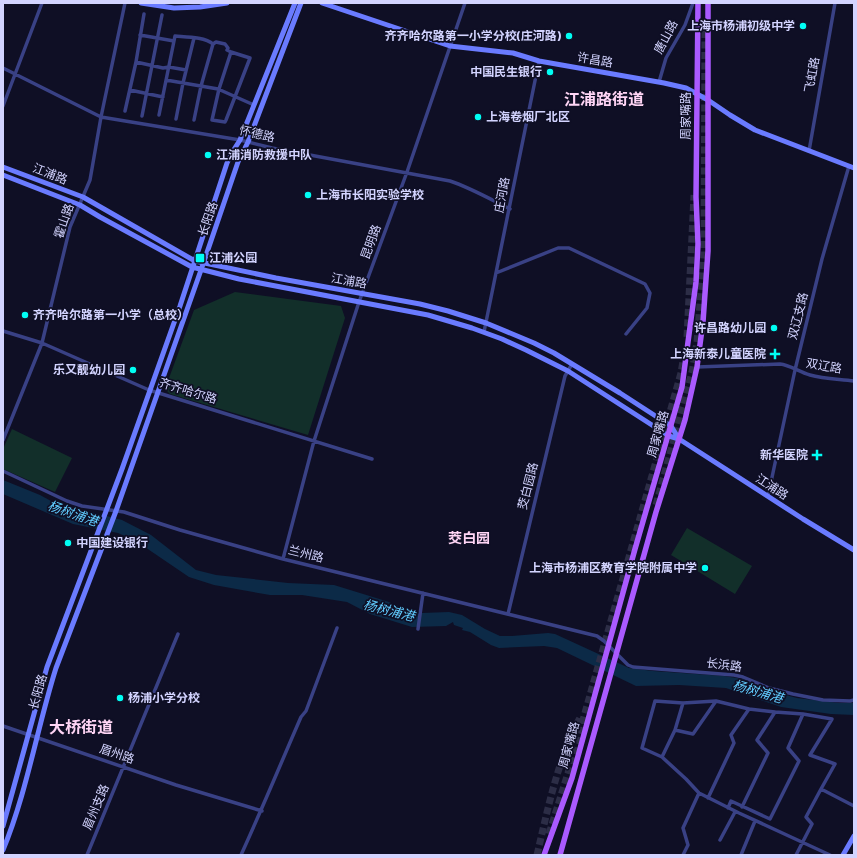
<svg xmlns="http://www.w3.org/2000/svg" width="857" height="858" font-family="Barlow,'Noto Sans SC',sans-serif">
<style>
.green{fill:#122f2a}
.water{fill:#0c2a47}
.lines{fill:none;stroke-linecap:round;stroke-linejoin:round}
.highway-tunnel{stroke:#2c2d46;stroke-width:7;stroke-dasharray:7 3.5;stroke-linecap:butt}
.street{stroke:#394185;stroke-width:3.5}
.secondary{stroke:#6a7bff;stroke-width:5}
.primary{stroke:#aa5aff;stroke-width:5.5}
.poi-dot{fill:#00fef4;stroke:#0f0f25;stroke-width:1.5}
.labels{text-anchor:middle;stroke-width:3.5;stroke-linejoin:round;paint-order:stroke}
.poi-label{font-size:12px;font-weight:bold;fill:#d3d4ff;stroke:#0f0f25;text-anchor:end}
.street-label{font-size:12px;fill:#d3d4ff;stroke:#0f0f25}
.water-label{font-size:13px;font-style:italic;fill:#61ccff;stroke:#0f0f25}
.quarter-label{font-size:14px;font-weight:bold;fill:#ffd5f5;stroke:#0f0f25}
.district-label{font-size:16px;font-weight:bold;fill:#ffd5f5;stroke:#0f0f25}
</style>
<rect width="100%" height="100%" fill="#0f0f25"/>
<path class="green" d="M235,292L341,306L345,318L308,435L170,394L165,389L194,310Z
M12,429L72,458L55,492L3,469V449Z
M687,528L752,566L735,594L671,555Z"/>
<path class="water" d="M3,480L40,495L62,507L95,513L122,520L151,535L196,570L216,575L244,578L288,583L334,585L389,602L407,610L422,613L449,612L462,615L485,629L500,636H512L548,633L555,634L629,668L653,671L724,676L743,679L778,693L797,698L839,703H854V715L831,714L781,707L726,688L679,685L636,686L557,648L544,646L499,648L491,645L470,632L462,630L463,628L454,625L453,622L446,626L412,627L370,614L347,602L302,595H270L214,585L189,577L136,541L118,533L73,524L3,494Z"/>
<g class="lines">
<path class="highway-tunnel" d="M687,337L694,195
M656,505L692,372L697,342L704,252L705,25
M549,834L568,773L681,373L684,355
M537,855C548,808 558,758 581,716"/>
<path class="street" d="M140,35L174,41
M231,52L250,58L226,120L225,122L212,120L219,89Z
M136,62L163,68L169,67L186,70
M3,68L101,117L240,140L272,148L450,181C471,188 490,199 510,209
M166,80L218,89L254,105
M659,82L666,58L685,25L693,3
M130,90L163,97
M3,106L42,3
M125,111L136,62L144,14
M159,115L175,36C186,37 205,37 213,44L216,42L225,44L228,48L227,50L231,52
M142,116L162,15
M176,119L183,83L194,38
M194,120L201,86L213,44
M809,151L835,3
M496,273L558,248H569L645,284L650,293L647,308L626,334
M3,331L42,343L149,390L372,459
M484,332L539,61
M697,367L780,364C790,365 799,372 810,375C824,379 839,379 854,381
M3,440L42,343L70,227L90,180L101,117L125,3
M3,471L67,501L82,506L124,512L180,530L283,559L597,636L604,641L628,665L633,667L734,675L743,677L769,688L793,694L823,700L850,701L854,700
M768,496L795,370L822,259L849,166
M283,559L314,441L359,302L407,172L465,3
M508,614L565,376L572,364
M418,629L423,593
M683,703L655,701L642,748L662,757L686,779L699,793L739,813L830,855
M3,726L176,785L262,811
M675,730L693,734L716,701L749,709
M662,757L675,730L683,703L716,701
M708,798L734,743L731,735L749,709L775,712
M742,807L768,753L757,740L775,712L803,714L832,719L810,755L835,764L821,789
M728,808L731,801L770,819L799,761L788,748L803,714
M720,840L735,812
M87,855L178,634
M241,855C262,809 281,763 301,717L306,711L337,628
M683,855L688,845L683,828L699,793
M741,855L755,821
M796,855L812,824L806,817L821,789L854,806"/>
<path class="secondary" d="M141,3L174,8L200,7L227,3
M322,3L450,46L513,53L539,61L664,83L686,88L708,100L730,115L755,130L854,168
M3,167L83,197L195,261L276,278L420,304L448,311L486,323L534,343L554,353L620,393L671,426L679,439
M3,175L80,205L100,217L192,267L239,279L428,315L472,328L502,339L526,350L568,371L669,436L679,439L803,519L854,550
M3,826L47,667L122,469L180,306L227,163L233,151L240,140L295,3
M3,850C27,792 37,728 56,668L116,511L201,270L238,162L248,142L301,3
M843,855L854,836"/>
<path class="primary" d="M544,855L572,778L635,549L682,387L696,282L698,244L696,197L698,3
M560,855L656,512L685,420L697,367L703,322L708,251V3"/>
</g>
<g class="poi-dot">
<circle cx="803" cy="26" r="4"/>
<circle cx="569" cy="36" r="4"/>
<circle cx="550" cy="72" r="4"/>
<circle cx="478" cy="117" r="4"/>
<circle cx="208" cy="155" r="4"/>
<circle cx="308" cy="195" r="4"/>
<rect x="195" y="253" width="10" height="10" rx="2"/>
<circle cx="25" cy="315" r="4"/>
<circle cx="774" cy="328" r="4"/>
<path d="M773 348h4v4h4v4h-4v4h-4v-4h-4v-4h4z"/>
<circle cx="133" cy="370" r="4"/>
<path d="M815 449h4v4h4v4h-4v4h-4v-4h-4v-4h4z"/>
<circle cx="68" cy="543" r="4"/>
<circle cx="705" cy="568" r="4"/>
<circle cx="120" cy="698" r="4"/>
</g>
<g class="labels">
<g class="poi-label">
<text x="795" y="30">上海市杨浦初级中学</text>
<text x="561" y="40">齐齐哈尔路第一小学分校(庄河路)</text>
<text x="542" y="76">中国民生银行</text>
<text x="486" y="121" text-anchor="start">上海卷烟厂北区</text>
<text x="216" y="159" text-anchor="start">江浦消防救援中队</text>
<text x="316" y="199" text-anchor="start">上海市长阳实验学校</text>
<text x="209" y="262" text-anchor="start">江浦公园</text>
<text x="33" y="319" text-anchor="start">齐齐哈尔路第一小学（总校）</text>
<text x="766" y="332">许昌路幼儿园</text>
<text x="766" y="358">上海新泰儿童医院</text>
<text x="125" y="374">乐又靓幼儿园</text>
<text x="808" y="459">新华医院</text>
<text x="76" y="547" text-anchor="start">中国建设银行</text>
<text x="697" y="572">上海市杨浦区教育学院附属中学</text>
<text x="128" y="702" text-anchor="start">杨浦小学分校</text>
</g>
<g class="street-label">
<text transform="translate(666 37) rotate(-62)" y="4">唐山路</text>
<text transform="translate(595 60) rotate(10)" y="4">许昌路</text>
<text transform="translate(812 75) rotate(-80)" y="4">飞虹路</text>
<text transform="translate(686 116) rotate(-90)" y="4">周家嘴路</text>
<text transform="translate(257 134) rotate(13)" y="4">怀德路</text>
<text transform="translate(50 174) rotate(21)" y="4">江浦路</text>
<text transform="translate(502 195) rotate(-79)" y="4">庄河路</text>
<text transform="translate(208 219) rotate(-71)" y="4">长阳路</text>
<text transform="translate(64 221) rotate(-71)" y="4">霍山路</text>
<text transform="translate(371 242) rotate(-70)" y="4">昆明路</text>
<text transform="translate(349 281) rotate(10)" y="4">江浦路</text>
<text transform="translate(798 316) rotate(-76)" y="4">双辽支路</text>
<text transform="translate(824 366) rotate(10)" y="4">双辽路</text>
<text transform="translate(188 391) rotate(17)" y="4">齐齐哈尔路</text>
<text transform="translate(658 434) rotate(-74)" y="4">周家嘴路</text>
<text transform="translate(528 486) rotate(-76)" y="4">茭白园路</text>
<text transform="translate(772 487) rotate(33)" y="4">江浦路</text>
<text transform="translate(306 554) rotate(14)" y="4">兰州路</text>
<text transform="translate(724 665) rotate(7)" y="4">长浜路</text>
<text transform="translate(38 692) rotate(-74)" y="4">长阳路</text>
<text transform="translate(569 745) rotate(-75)" y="4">周家嘴路</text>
<text transform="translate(117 754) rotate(19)" y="4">眉州路</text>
<text transform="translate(96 807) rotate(-67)" y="4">眉州支路</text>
</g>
<g class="water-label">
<text transform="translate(73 513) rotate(19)" y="5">杨树浦港</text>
<text transform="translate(389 610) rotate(14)" y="5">杨树浦港</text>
<text transform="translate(758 691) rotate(16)" y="5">杨树浦港</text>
</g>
<g class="quarter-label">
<text x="469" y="543">茭白园</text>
</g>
<g class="district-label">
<text x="604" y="105">江浦路街道</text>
<text x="81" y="733">大桥街道</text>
</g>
</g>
<rect width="857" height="858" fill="none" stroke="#d3d4ff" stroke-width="8"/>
</svg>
